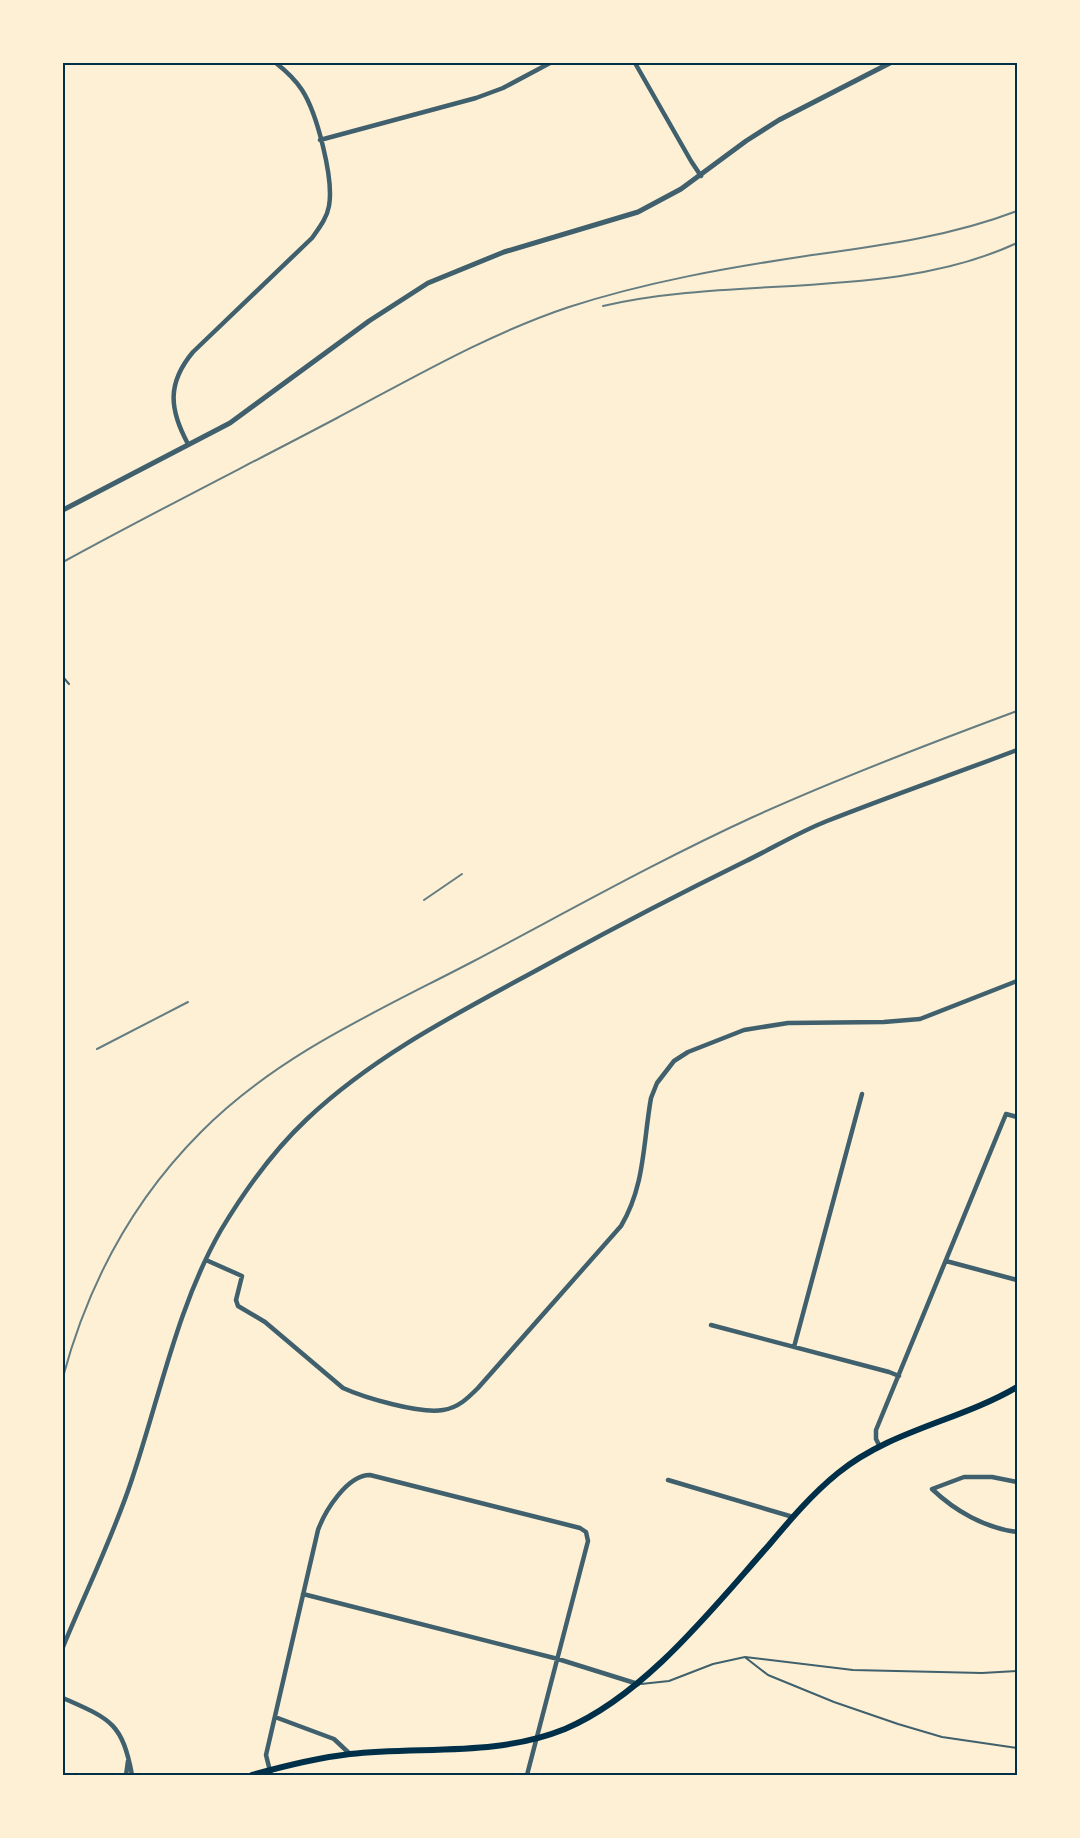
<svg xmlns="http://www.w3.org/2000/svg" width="1080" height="1838" font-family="Montserrat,sans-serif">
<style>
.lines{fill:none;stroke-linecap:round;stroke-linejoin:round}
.service{stroke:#3f606c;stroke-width:2}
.minor{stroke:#3f606c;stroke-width:4.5}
.tertiary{stroke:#3f606c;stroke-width:5}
.secondary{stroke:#003049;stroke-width:6}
.rail{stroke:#657d81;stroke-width:2}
.neatline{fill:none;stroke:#003049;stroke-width:2}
</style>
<rect width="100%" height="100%" fill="#fdf0d5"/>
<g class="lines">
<path class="service" d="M63,677L69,684
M746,1658L768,1675L834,1702L898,1724L942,1737L1017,1748
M641,1684L669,1681L713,1664L745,1657L853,1670L982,1673L1017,1671"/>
<path class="minor" d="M635,63L691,161L701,176
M320,140L476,98L503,88L550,63
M188,444C169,409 167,383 193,352L312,238C319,228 327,218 329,206C334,179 317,113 302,90C295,79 286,71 276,63
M206,1260L242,1276L236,1300L238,1306L265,1322L343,1388C365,1398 420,1414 443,1410C458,1408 468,1398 478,1388L621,1226C645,1186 643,1143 651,1098L657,1083L674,1061L688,1052L744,1030L788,1023L884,1022L920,1019L1017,981
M946,1261L1017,1280
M711,1325L889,1372L899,1376
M794,1347L862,1094
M879,1445L876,1439V1430L1006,1114L1017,1117
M668,1480L793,1517
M1017,1482L992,1477H964L932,1489C955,1511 985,1528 1017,1532
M303,1594L558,1659L638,1684
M63,1647C86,1591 113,1537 132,1479C160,1396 177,1307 221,1230C245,1190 273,1151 307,1119C380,1050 472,1006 559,958C621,924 683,892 746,861C773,848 799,832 827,821C890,796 954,774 1017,750
M63,1698C110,1719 122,1722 132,1775
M275,1717L334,1739L350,1754
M126,1775L128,1761
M271,1775L266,1755L318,1530C325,1511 347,1475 370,1475L580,1528L586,1532L588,1541L527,1775"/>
<path class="tertiary" d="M63,510L230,423L369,321L428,283L504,252L638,212L681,189L746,141L779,120L890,63"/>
<path class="secondary" d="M252,1775C284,1766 317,1758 350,1754C422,1746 496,1757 565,1729C645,1695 712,1609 769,1545C790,1520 812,1494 838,1473C891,1430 959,1421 1017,1387"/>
<path class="rail" d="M603,306C735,275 893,301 1017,243
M63,562C154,512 246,466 337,418C413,378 488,334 569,307C646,282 726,268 806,256C878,246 949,237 1017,211
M424,900L462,874
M97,1049L188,1002
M63,1377C88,1284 132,1201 201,1132C277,1055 378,1011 472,962C565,913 657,861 753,817C839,778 928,744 1017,711"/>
</g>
<rect width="1080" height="1838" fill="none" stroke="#fdf0d5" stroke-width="129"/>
<rect x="64" y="64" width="952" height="1710" class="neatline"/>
</svg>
